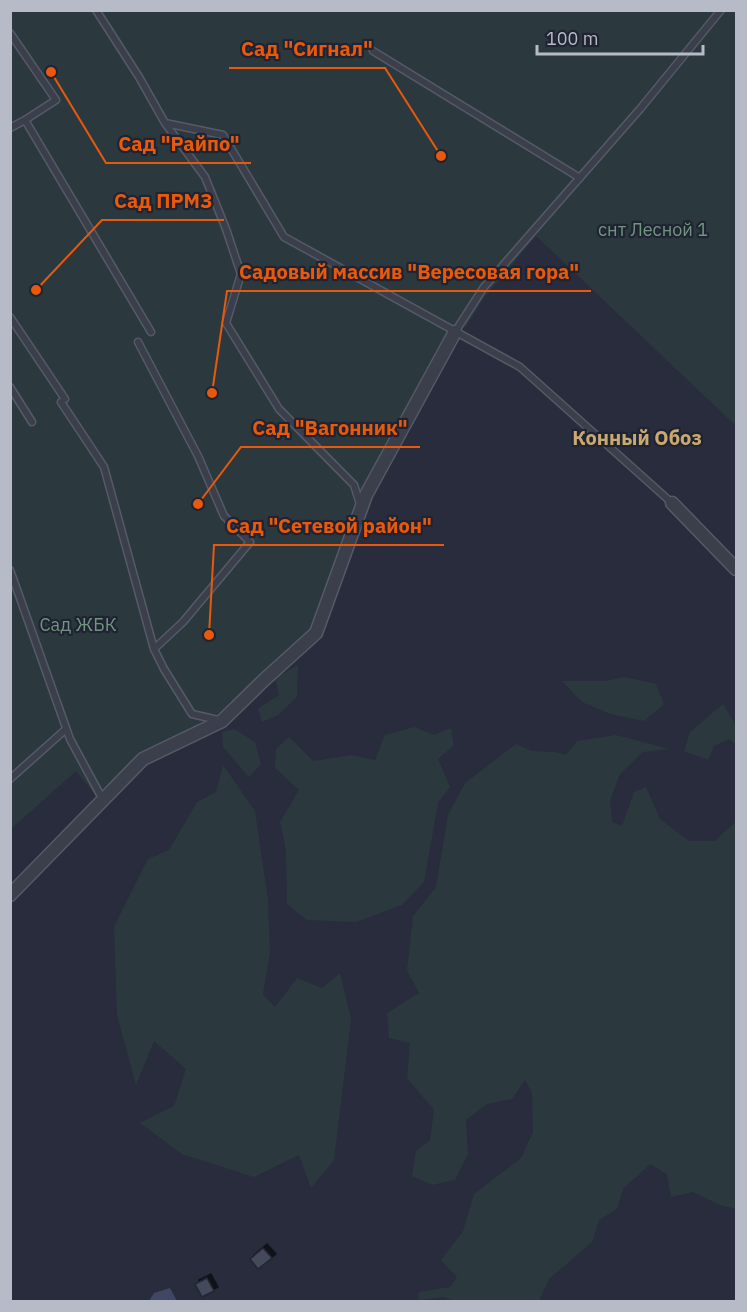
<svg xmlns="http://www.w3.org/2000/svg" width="747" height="1312" font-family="'IBM Plex Sans',sans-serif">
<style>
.green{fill:#2b393e}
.water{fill:#404763}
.building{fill:#444a5b;stroke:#222633;stroke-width:1.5;filter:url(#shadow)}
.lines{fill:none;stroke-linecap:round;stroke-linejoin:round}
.service-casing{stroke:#565a67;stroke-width:9}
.minor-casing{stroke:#565a67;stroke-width:15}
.service{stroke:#3b3f4c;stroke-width:6}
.minor{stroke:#3b3f4c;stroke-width:12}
.labels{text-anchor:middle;stroke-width:4.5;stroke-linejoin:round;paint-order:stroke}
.park-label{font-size:18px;fill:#719581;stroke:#202432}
.neighbourhood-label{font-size:20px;font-weight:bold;fill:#c8a971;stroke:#202432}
.leader{fill:none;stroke:#e8590c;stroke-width:2}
.callout-dot{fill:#e8590c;stroke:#202432;stroke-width:2}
.callout-label{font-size:20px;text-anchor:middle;font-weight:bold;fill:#e8590c;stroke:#202432;stroke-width:4.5;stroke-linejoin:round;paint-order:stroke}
</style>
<defs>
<filter id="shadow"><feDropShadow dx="4" dy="-4" stdDeviation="0" flood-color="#0009"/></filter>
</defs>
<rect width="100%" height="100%" fill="#282c3c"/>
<path class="green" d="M11,11H736V426L536,236L484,298L466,327L462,324L432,360L354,509L310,632L219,716L143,752L96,796L76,771L11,829Z
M298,665L297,697L278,715L262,722L258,709L279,695L275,678Z
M625,677L656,684L664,704L644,721L610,714L582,702L562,681H605Z
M723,704L736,726V744L729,739L714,746L708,760L684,751L690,732Z
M414,727L434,735L451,728L454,745L438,759L450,787L438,803L424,882L402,905L356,922L307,920L287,904L286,851L280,822L299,790L275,768L276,749L289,737L313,761L351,755L375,760L385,735Z
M234,729L255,742L261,764L249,777L223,747L222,732Z
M616,735L669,749L643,752L620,774L610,800L612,822L622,826L634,792L646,787L660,819L689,841H715L736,821V1209L720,1205L693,1192L671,1197L667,1174L650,1164L623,1189L617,1209L599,1220L592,1242L549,1279L539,1301H455L444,1297L419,1300V1292L450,1287L457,1277L441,1260L463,1231L474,1194L521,1158L533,1132L532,1093L525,1080L512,1099L487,1104L466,1120L468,1154L455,1180L432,1185L412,1176L416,1151L430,1140L434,1110L407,1078L410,1043L389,1038L387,1013L419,993L407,970L413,916L436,887L448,815L465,783L516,744L532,751L554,752L566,755L577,741Z
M223,765L255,811L268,899L270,952L263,994L275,1007L297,978L322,988L340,973L351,1019L334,1160L311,1188L299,1155L254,1177L182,1154L140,1123L174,1106L186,1069L154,1041L136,1085L117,1015L114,927L148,859L169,850L197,802L216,792Z"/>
<path class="water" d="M170,1288L177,1301H149L154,1293Z"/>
<path class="building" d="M263,1248L272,1258L258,1269L250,1259Z
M207,1278L214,1291L202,1297L195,1284Z"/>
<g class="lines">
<defs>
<path id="service" d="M96,10L139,77L165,123L223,135L284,237L520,367L672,503
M10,33L56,100L25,120
M373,51L580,178
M165,123L205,177L226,229L241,274L226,323L279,409L354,485L360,504
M10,128L25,120L151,332
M10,317L65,399
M455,332L484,287L640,109L721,10
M138,342L198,456L224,516L250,542L183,622L154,649
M10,387L32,422
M61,402L104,467L154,649L164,669L192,714L218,720
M10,570L70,739L103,800
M10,779L66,729"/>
<path id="minor" d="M672,503L736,569
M10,895L143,759L222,721L264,680L316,633L366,495L455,332"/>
</defs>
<use href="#service" class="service-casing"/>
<use href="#minor" class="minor-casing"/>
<use href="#service" class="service"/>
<use href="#minor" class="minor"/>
</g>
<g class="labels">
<g class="park-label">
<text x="653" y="236">снт Лесной 1</text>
<text x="78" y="631">Сад ЖБК</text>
</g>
<g class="neighbourhood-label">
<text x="637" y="445">Конный Обоз</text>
</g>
</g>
<path class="leader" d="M441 156L385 68H229M51 72L106 163H251M36 290L102 220H224M212 393L227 291H591M198 504L241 447H420M209 635L214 545H444"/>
<g class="callout-dot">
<circle cx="441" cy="156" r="6"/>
<circle cx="51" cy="72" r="6"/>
<circle cx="36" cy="290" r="6"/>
<circle cx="212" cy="393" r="6"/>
<circle cx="198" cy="504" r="6"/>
<circle cx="209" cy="635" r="6"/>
</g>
<g class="callout-label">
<text x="307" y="56">Сад "Сигнал"</text>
<text x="179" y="151">Сад "Райпо"</text>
<text x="163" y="208">Сад ПРМЗ</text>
<text x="409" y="279">Садовый массив "Вересовая гора"</text>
<text x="330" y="435">Сад "Вагонник"</text>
<text x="329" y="533">Сад "Сетевой район"</text>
</g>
<rect width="747" height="1312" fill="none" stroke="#b7bac7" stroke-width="24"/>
<path d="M537 45v9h166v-9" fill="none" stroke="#b7bac7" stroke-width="3"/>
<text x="546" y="45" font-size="18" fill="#b7bac7" stroke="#202432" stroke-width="4.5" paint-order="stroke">100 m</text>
</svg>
